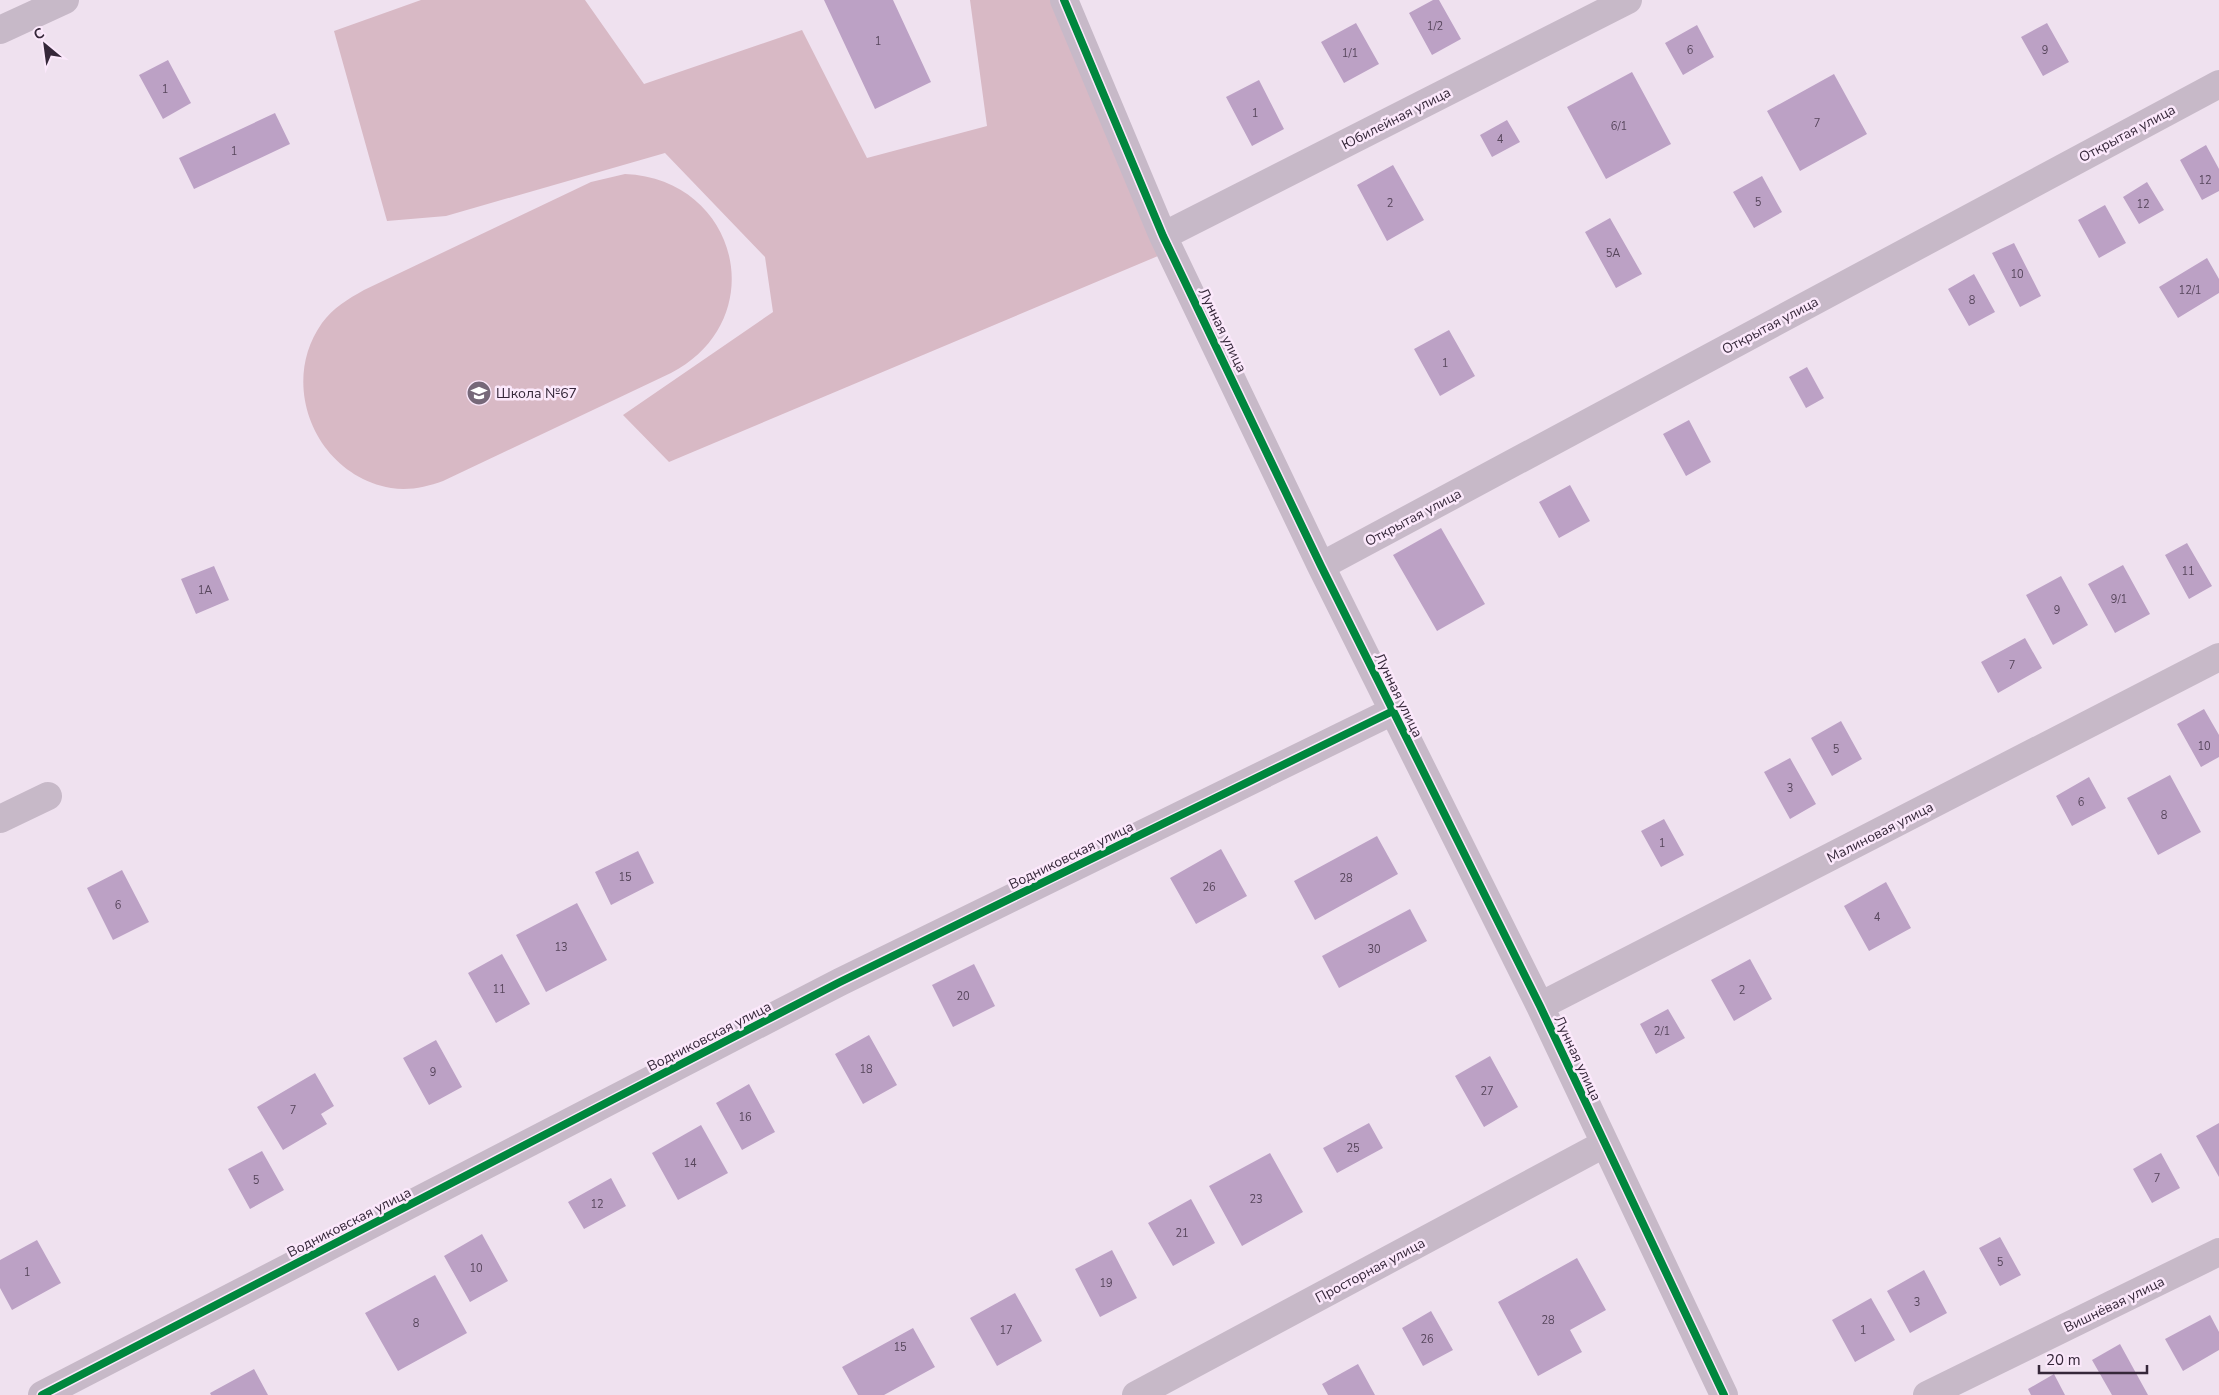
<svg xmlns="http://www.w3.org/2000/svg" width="2219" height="1395" font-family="'Nunito Sans',sans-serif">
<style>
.green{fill:#d8b9c5}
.building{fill:#bca1c5}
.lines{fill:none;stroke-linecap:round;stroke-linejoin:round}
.street{stroke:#c7b9c8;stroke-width:28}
.cycleway-casing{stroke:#fbe8fb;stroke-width:11}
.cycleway{stroke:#00873e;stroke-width:8}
.labels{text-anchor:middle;stroke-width:5;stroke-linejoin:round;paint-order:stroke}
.number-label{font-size:11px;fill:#57465c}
.street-label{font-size:14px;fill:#352739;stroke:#fbe8fb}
.poi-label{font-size:14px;fill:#352739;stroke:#fbe8fb;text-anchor:start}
</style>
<rect width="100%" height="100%" fill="#efe1ef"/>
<path class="green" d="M421,0H585L644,84L802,30L867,158L987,126L970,0H1054L1177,248L669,462L623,415L773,312L765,257L665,153L446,216L387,221L334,31Z
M625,174C739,179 773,320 671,373L443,481C426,487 409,491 391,488C316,475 278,385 322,323C333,308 348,299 364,290L591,182Z"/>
<path class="building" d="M824,0H893L931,82L875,109Z
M1433,0H1439L1461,39L1432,55L1409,13Z
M1356,23L1379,64L1344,83L1321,42Z
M2047,23L2069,62L2043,76L2021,37Z
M1697,25L1714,57L1683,75L1665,43Z
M168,60L191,103L163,119L139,75Z
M1632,72L1671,144L1606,179L1567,107Z
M1834,74L1867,134L1800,171L1767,111Z
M1259,80L1284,129L1252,146L1226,97Z
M275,113L290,144L194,189L179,158Z
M1507,120L1520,142L1492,157L1480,135Z
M2206,145L2219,169V191L2202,200L2180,160Z
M1393,165L1424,220L1387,241L1357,185Z
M1762,176L1782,212L1754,228L1733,192Z
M2147,182L2164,210L2139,224L2123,197Z
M2105,205L2126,243L2099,258L2078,220Z
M1610,218L1642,274L1616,288L1585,232Z
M2014,243L2041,296L2020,307L1992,253Z
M2207,258L2219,279V293L2178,318L2159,287Z
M1974,274L1995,312L1969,326L1948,289Z
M1449,330L1475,376L1440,396L1414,349Z
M1807,367L1824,398L1806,408L1789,377Z
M1689,420L1711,462L1686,476L1663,434Z
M1570,485L1590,521L1559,538L1539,502Z
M1441,528L1485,604L1437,631L1393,555Z
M2187,543L2212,586L2189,599L2165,555Z
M2123,565L2150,614L2115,633L2088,584Z
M214,566L229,600L196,614L181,579Z
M2061,576L2088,625L2053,645L2026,595Z
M2025,638L2042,668L1998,693L1981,662Z
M2204,709L2219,735V757L2201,767L2177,724Z
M1841,721L1862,759L1832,776L1811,738Z
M1790,758L1816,804L1790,819L1764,772Z
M2170,775L2201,832L2158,855L2127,798Z
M2089,777L2106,808L2072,826L2056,796Z
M1664,819L1684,855L1661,867L1641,831Z
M1377,836L1398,874L1315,920L1294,881Z
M1221,849L1247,896L1196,924L1170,878Z
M638,851L654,883L611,905L595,872Z
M122,870L149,922L113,940L87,888Z
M1886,882L1911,928L1869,951L1844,906Z
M577,903L607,960L546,992L516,935Z
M1410,909L1427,941L1339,988L1322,956Z
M502,954L530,1004L496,1023L468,973Z
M1750,959L1772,999L1734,1021L1711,980Z
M974,964L995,1006L953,1027L932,985Z
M1668,1009L1685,1038L1656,1054L1640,1024Z
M869,1035L897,1085L863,1104L835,1054Z
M436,1040L462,1087L429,1105L403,1058Z
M1490,1056L1518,1107L1484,1127L1455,1076Z
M315,1073L334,1106L321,1114L327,1124L283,1150L257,1107Z
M749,1084L775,1132L742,1150L716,1103Z
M1369,1123L1383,1148L1337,1173L1323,1148Z
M2219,1123V1177L2196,1136Z
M701,1125L728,1173L678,1200L652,1153Z
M262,1151L284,1190L250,1209L228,1169Z
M1270,1153L1303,1212L1242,1246L1209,1186Z
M2161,1153L2180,1188L2152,1203L2133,1169Z
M611,1178L626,1206L584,1229L568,1202Z
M1191,1199L1215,1243L1173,1266L1148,1223Z
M482,1234L508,1281L470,1302L444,1256Z
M2000,1237L2021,1275L2000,1286L1979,1248Z
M37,1240L61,1283L12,1310L0,1288V1260Z
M1112,1250L1137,1298L1100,1317L1075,1269Z
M1577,1258L1606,1310L1570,1330L1582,1352L1538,1376L1498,1302Z
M1924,1270L1947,1313L1910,1333L1887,1291Z
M435,1275L467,1333L398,1371L365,1313Z
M1015,1293L1042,1341L997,1366L970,1318Z
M1871,1298L1895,1340L1855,1362L1832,1320Z
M1431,1311L1453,1350L1423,1366L1402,1328Z
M2210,1315L2219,1332V1350L2183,1371L2165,1339Z
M913,1328L935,1367L884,1395H858L842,1367Z
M2120,1344L2148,1395H2112L2092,1360Z
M1358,1364L1375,1395H1328L1322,1384Z
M254,1369L268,1395H211L210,1393Z
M2054,1374L2065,1395H2031L2028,1389Z"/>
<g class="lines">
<path class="street" d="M1064,0L1163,236L1321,566L1540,1006L1724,1395
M0,30L65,0
M1163,236L1628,0
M1321,566L2219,84
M0,819L48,796
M1540,1006L2219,657
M42,1395L840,982L1393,711
M1136,1395L1604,1144
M1927,1395L2219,1252"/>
<defs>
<path id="cycleway" d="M1064,0L1163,236L1321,566L1540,1006L1724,1395
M42,1395L840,982L1393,711"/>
</defs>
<use href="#cycleway" class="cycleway-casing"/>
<use href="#cycleway" class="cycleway"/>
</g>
<defs>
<symbol id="school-disc" viewBox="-11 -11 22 22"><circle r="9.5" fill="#766879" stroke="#fbe8fb"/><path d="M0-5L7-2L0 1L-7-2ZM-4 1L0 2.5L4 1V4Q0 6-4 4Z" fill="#fff"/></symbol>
</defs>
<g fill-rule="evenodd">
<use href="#school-disc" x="465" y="379" width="28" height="28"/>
</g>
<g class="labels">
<g class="number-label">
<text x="1435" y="30">1/2</text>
<text x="878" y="45">1</text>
<text x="1690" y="54">6</text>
<text x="2045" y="54">9</text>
<text x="1350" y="57">1/1</text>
<text x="165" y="93">1</text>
<text x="1255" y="117">1</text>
<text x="1817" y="127">7</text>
<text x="1619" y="130">6/1</text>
<text x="1500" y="143">4</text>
<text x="234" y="155">1</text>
<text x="2205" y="184">12</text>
<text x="1758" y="206">5</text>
<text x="1390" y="207">2</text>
<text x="2143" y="208">12</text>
<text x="1613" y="257">5А</text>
<text x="2017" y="278">10</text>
<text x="2190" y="294">12/1</text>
<text x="1972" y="304">8</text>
<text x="1445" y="367">1</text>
<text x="2188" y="575">11</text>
<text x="205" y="594">1А</text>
<text x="2119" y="603">9/1</text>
<text x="2057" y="614">9</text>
<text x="2012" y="669">7</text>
<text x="2204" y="750">10</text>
<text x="1836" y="753">5</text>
<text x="1790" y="792">3</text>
<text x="2081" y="806">6</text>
<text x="2164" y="819">8</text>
<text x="1662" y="847">1</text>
<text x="625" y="881">15</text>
<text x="1346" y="882">28</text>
<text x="1209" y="891">26</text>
<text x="118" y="909">6</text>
<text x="1877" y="921">4</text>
<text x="561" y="951">13</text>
<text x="1374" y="953">30</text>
<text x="499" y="993">11</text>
<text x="1742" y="994">2</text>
<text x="963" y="1000">20</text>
<text x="1662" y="1035">2/1</text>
<text x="866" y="1073">18</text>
<text x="433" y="1076">9</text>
<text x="1487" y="1095">27</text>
<text x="293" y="1114">7</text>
<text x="745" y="1121">16</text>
<text x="1353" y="1152">25</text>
<text x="690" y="1167">14</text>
<text x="2157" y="1182">7</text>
<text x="256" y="1184">5</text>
<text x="1256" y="1203">23</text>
<text x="597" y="1208">12</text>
<text x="1182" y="1237">21</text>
<text x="2000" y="1266">5</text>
<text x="476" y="1272">10</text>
<text x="27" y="1276">1</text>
<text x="1106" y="1287">19</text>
<text x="1917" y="1306">3</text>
<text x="1548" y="1324">28</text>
<text x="416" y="1327">8</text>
<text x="1006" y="1334">17</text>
<text x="1863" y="1334">1</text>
<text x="1427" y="1343">26</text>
<text x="900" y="1351">15</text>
</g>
<g class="street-label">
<text transform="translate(1396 118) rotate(-27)" y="5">Юбилейная улица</text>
<text transform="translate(2127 133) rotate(-28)" y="5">Открытая улица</text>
<text transform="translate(1770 325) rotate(-28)" y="5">Открытая улица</text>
<text transform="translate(1223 330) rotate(64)" y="5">Лунная улица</text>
<text transform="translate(1413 517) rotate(-28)" y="5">Открытая улица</text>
<text transform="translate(1399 695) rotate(64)" y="5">Лунная улица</text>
<text transform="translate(1880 832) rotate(-27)" y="5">Малиновая улица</text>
<text transform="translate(1071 855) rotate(-26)" y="5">Водниковская улица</text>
<text transform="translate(709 1036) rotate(-27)" y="5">Водниковская улица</text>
<text transform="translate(1578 1058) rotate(65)" y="5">Лунная улица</text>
<text transform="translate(349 1222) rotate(-27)" y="5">Водниковская улица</text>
<text transform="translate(1370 1270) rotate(-28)" y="5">Просторная улица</text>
<text transform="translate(2114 1304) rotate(-26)" y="5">Вишнёвая улица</text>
</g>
<g class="poi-label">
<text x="496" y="398">Школа №67</text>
</g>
</g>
<g transform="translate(45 45) rotate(331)" stroke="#fbe8fb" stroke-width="4" paint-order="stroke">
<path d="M0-4L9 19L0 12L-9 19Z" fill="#352739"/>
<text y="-8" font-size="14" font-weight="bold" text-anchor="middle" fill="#352739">С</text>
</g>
<path d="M2039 1365v8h108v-8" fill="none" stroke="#352739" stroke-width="2.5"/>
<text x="2046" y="1365" font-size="15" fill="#352739" stroke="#fbe8fb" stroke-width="4" paint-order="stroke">20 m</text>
</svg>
